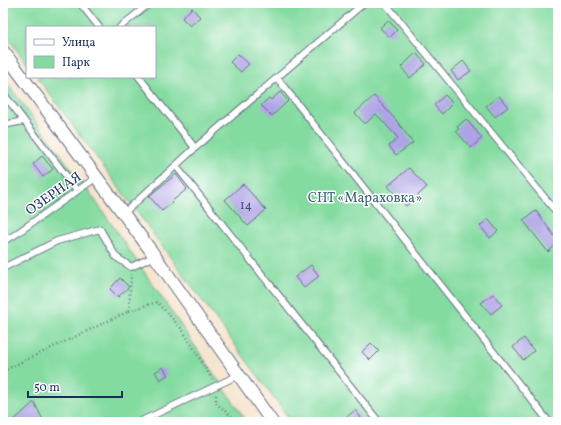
<svg xmlns="http://www.w3.org/2000/svg" width="561" height="425" font-family="Vollkorn,serif">
<style>
.green{fill:#84dba0;stroke:#50857f}
.building{fill:#aea3e4}
.lines{fill:none;stroke-linecap:round;stroke-linejoin:round}
.lane-casing{stroke:#676e85;stroke-width:8}
.street-casing{stroke:#676e85;stroke-width:14}
.path{stroke:#676e85;stroke-width:2.5;stroke-dasharray:1 3;stroke-linecap:butt}
.lane{stroke:#fff;stroke-width:6}
.street{stroke:#fff;stroke-width:12}
.labels{text-anchor:middle;stroke-width:3;stroke-linejoin:round;paint-order:stroke}
.number-label{font-size:12px;fill:#404c80}
.street-label{font-size:14px;fill:#1b2f5e;stroke:#fff}
.park-label{font-size:14px;fill:#3a6372;stroke:#fff}
</style>
<rect width="100%" height="100%" fill="#fff"/>
<filter id="ink" filterUnits="userSpaceOnUse"><feTurbulence type="fractalNoise" baseFrequency=".025" numOctaves="2"/><feDisplacementMap in="SourceGraphic" scale="8" xChannelSelector="R" yChannelSelector="G"/><feConvolveMatrix kernelMatrix="1 2 1 2 8 2 1 2 1" color-interpolation-filters="sRGB"/></filter>
<filter id="wash" filterUnits="userSpaceOnUse"><feTurbulence type="fractalNoise" baseFrequency=".012" numOctaves="4" result="noise"/><feDisplacementMap in="SourceGraphic" scale="16" xChannelSelector="R" yChannelSelector="G"/><feGaussianBlur stdDeviation="0.9" result="paint"/><feColorMatrix in="noise" values="0 0 0 0 0 0 0 0 0 0 0 0 0 0 0 0 0 1.4 0 .05"/><feComposite in="paint" operator="in"/></filter>
<g filter="url(#wash)">
<rect width="100%" height="100%" fill="#f5e4cd"/>
<path class="green" d="M3,3H553L558,9V422H292L37,77H155V27H27V64L3,31Z
M3,78L95,200L247,422H3Z"/>
<g id="blocks">
<path class="building" d="M192,8L200,17L190,26L182,18Z
M388,20L397,30L390,37L380,28Z
M416,53L426,64L410,78L401,67Z
M238,54L249,64L241,72L230,62Z
M463,61L471,71L458,80L451,71Z
M280,92L288,101L272,116L261,105L269,98L271,100Z
M445,95L453,103L442,114L434,105Z
M374,96L396,120L413,143L396,155L389,146L398,138L376,114L365,124L355,113Z
M499,96L508,107L495,117L486,106Z
M466,119L482,138L471,148L456,131L459,129L457,127Z
M42,156L53,169L43,177L33,164Z
M409,168L427,187L406,206L388,186Z
M176,174L187,189L171,202L172,203L162,211L149,196Z
M243,184L266,210L248,226L225,200Z
M536,211L558,241V243L548,252L523,220Z
M488,219L498,231L490,238L480,226Z
M311,265L319,276L304,288L295,277Z
M120,278L129,287L118,297L110,289Z
M493,294L502,305L491,314L481,303Z
M524,338L534,351L523,360L513,347Z
M371,343L379,351L370,360L362,352Z
M163,367L168,375L160,380L155,372Z
M34,402L44,422H12Z
M355,410L364,422H341Z"/>
</g>
</g>
<g filter="url(#ink)">
<use href="#blocks" fill-opacity="0" stroke="#676e85" stroke-width="1"/>
<g class="lines">
<defs>
<path id="lane" d="M80,3L99,27
M385,3L558,214
M120,27L150,3
M139,77L195,148
M277,78L549,422
M3,93L77,190
M3,125L24,121
M176,166L379,422
M124,213L195,148L364,3
M3,241L13,236L97,177
M3,268L57,241L100,229L116,257L131,267L155,256
M139,422L239,375"/>
<path id="street" d="M3,51L149,248L272,422"/>
</defs>
<use href="#lane" class="lane-casing"/>
<use href="#street" class="street-casing"/>
<path class="path" d="M129,311L157,302L182,329L212,379
M3,371L129,311L131,274
M216,395V403L238,422"/>
<use href="#lane" class="lane"/>
<use href="#street" class="street"/>
</g>
</g>
<g class="labels">
<g class="number-label">
<text x="246" y="209">14</text>
</g>
<g class="street-label">
<text transform="translate(53 193) rotate(-35)" y="5">ОЗЕРНАЯ</text>
</g>
<g class="park-label">
<text x="365" y="202">СНТ «Мараховка»</text>
</g>
</g>
<rect width="561" height="425" fill="none" stroke="#fff" stroke-width="16"/>
<rect x="26" y="26" width="130" height="52" fill="#ffffff" stroke="#a4acbf"/>
<rect x="34" y="39" width="20" height="6" fill="#ffffff" stroke="#a4acbf"/>
<text x="62" y="46" font-size="12" fill="#1b2f5e">Улица</text>
<rect x="34" y="56" width="20" height="12" fill="#84dba0" stroke="#a4acbf"/>
<text x="62" y="66" font-size="12" fill="#1b2f5e">Парк</text>
<path d="M28 391v6h94v-6" fill="none" stroke="#1b2f5e" stroke-width="2"/>
<text x="34" y="391" font-size="12" fill="#1b2f5e" stroke="#ffffff" stroke-width="3" paint-order="stroke">50 m</text>
</svg>
